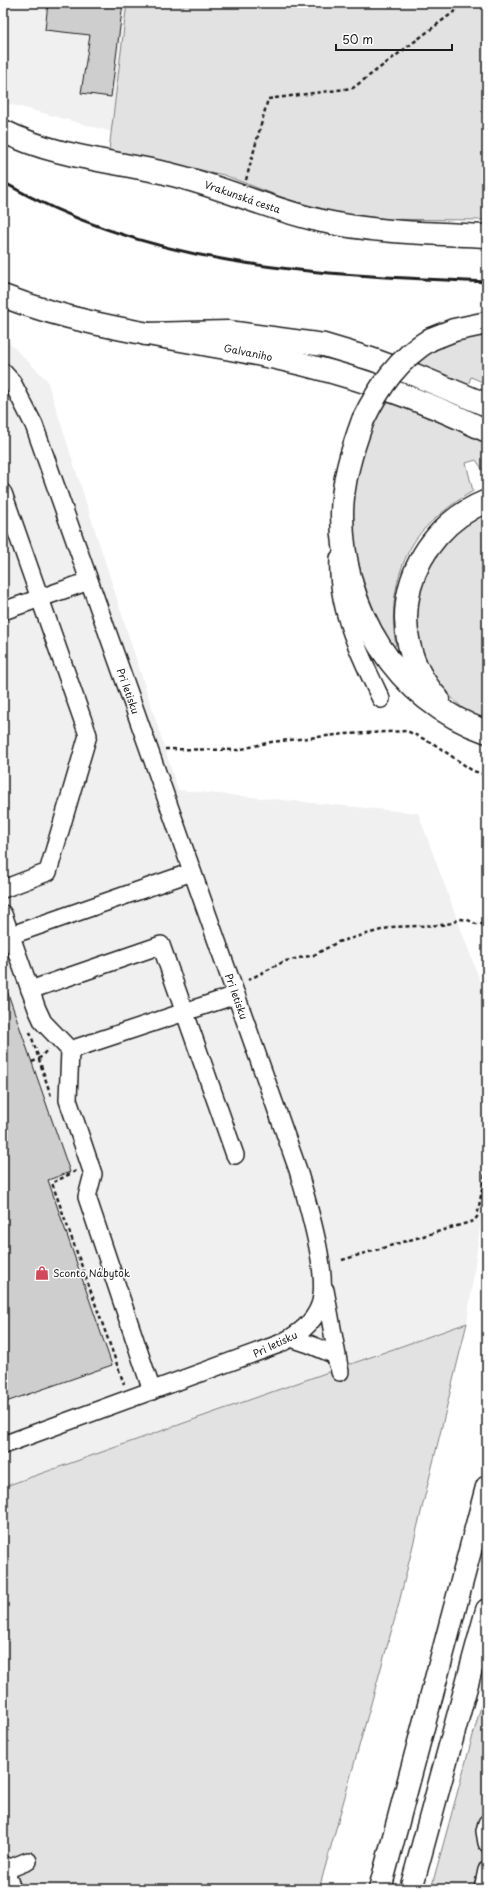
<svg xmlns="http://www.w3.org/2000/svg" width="490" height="1892" font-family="'Playpen Sans',sans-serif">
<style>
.built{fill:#f0f0f0}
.green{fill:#e2e2e2;stroke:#7f7f7f}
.building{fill:#cecece;stroke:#1c1c1c}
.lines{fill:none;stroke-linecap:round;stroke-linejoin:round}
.minor-casing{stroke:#1c1c1c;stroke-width:20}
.major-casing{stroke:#1c1c1c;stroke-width:25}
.highway-casing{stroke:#1c1c1c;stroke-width:25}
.path{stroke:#1c1c1c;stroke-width:2.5;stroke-dasharray:4 3;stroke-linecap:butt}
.minor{stroke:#fff;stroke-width:17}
.major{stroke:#fff;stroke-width:22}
.highway{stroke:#fff;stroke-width:22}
.rail{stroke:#1c1c1c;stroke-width:3}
.highway-bridge-casing{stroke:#1c1c1c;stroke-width:25;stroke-linecap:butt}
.highway-bridge{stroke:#fff;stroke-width:22}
.labels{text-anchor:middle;stroke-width:3;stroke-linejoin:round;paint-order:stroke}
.street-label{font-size:10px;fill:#1c1c1c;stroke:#fff}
.poi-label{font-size:10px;fill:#1c1c1c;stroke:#fff;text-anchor:start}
</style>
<rect width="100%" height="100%" fill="#fff"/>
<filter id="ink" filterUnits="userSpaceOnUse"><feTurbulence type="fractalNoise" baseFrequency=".025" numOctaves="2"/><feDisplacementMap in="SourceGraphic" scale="8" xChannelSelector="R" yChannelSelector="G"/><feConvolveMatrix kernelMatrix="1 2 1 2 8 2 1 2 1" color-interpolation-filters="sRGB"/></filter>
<g filter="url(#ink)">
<path class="built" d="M3,3H127L112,132L6,103L3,100Z
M3,337L47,380L178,790L418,813L487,1000V1177L467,1323L3,1487Z"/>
<path class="green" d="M127,3H487V220L355,219L320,212L224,175L109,150Z
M487,332V384L471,377L467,388L408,366L436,345Z
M382,400L427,417L487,443V476L476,460L466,463L473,491C456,501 440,513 426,527C398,555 388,607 396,645L392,647C360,588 344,532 358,465C362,444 375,420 382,400Z
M487,511V718L485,721C479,717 470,714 464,709C410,664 401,593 446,538C455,528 476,518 487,511Z
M467,1323L397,1611L319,1889H3V1487Z
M487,1684V1815L485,1818L484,1860L482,1873L476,1889H431Z"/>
<path class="building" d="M48,3H123L111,97L81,93L90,35L45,30Z
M3,985H5L70,1172L48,1180L112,1365L3,1403Z"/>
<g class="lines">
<defs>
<g id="minor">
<path id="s1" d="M3,372L12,382L34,425L298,1170C307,1202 330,1275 320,1305C313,1325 296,1336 279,1344L3,1445"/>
<path d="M3,493L88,735L48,872L3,889"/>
<path d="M339,558C336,608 360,655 381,699"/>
<path d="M3,611L89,581"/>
<path d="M3,914L37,1009L43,1022L70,1050L68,1100L93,1174L87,1197L152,1391"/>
<path d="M3,938L192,872"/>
<path d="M30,990L161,945L235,1155"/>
<path d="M70,1050L236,995"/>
<path d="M325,1290L340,1372"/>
<path d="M291,1338L309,1344L335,1355L338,1365"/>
<path d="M487,1823L485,1831L487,1843"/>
<path d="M3,1864L12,1889"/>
<path d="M3,1871L28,1861"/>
<path d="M483,1889L487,1870"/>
</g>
<g id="major">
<path id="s2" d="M3,131C54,157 114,161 169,174C221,186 270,210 322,221C376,233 432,233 487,236"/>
<path id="s3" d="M3,296C91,330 185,338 276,358C349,374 420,398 487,431"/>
</g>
<path id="highway" d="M145,334L228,332L324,345L371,359L415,375L487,405
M431,339L454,330L487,323
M363,420C352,450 342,482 342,515C343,610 394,699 487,732
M438,699C378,633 407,533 487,501
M380,1889L487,1487
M411,1889L487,1610"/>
</defs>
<use href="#minor" class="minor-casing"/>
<use href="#major" class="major-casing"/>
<use href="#highway" class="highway-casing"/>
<path class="path" d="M246,180L268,99L353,88L455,11L453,3
M165,749L238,750L271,742L346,734L407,731L434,744L473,771L487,775
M248,980L285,961L314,955L338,942L392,927L441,925L452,923L460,919L468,920L476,924H482L487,921
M30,1032L51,1096
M32,1062L39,1059L48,1049
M76,1171L52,1183L124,1384
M342,1260L474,1221L477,1217L487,1163"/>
<use href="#minor" class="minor"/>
<use href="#major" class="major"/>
<use href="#highway" class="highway"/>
<path class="rail" d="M3,182C155,270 317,274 487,282"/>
<defs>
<path id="highway-bridge" d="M363,420C379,387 399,358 431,339"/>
</defs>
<use href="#highway-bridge" class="highway-bridge-casing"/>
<use href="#highway-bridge" class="highway-bridge"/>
</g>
</g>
<defs>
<symbol id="shop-bare" viewBox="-9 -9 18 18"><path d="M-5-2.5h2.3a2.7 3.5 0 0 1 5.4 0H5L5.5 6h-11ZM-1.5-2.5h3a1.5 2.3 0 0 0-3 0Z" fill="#d1495b" stroke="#fff" stroke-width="2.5" paint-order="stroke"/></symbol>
</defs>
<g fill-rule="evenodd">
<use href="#shop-bare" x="32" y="1263" width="20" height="20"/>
</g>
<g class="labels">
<g class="street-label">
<text dy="4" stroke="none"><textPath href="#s2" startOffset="249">Vrakunská cesta</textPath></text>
<text dy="4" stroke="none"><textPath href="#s3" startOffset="252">Galvaniho</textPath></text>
<text dy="4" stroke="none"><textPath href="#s1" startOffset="344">Pri letisku</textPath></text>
<text dy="4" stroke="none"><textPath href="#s1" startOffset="668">Pri letisku</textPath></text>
<text transform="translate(275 1344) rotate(-25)" y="4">Pri letisku</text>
</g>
<g class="poi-label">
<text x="53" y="1277">Sconto Nábytok</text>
</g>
</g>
<rect width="490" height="1892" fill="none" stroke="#fff" stroke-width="16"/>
<rect x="8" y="8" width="474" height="1876" fill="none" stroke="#1c1c1c" stroke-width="1.5" filter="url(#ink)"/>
<path d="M336 44v6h116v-6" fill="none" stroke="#1c1c1c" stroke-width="2"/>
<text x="342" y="44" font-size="12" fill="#1c1c1c" stroke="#ffffff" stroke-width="3" paint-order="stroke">50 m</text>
</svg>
